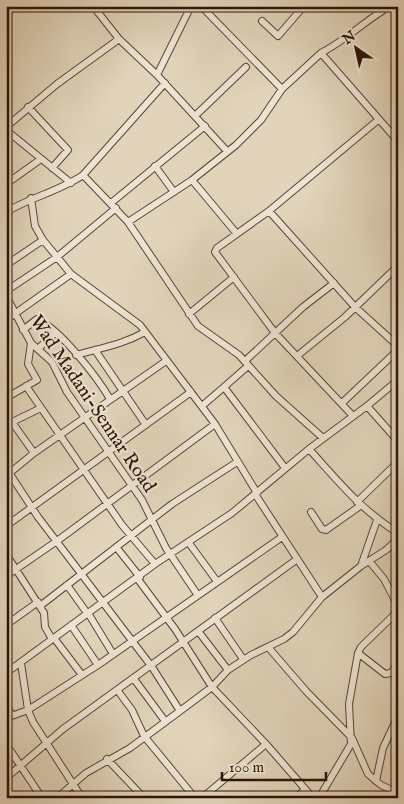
<svg xmlns="http://www.w3.org/2000/svg" width="404" height="804" font-family="'IM FELL English',serif">
<style>
.lines{fill:none;stroke-linecap:round;stroke-linejoin:round}
.minor-casing{stroke:#5b4334;stroke-width:8}
.minor{stroke:#ece3d2;stroke-width:6}
.labels{text-anchor:middle;stroke-width:4.5;stroke-linejoin:round;paint-order:stroke}
.street-label{font-size:19px;fill:#2e1308;stroke:#ece3d2}
</style>
<rect width="100%" height="100%" fill="#e1d4ba"/>
<filter id="stains"><feTurbulence type="fractalNoise" baseFrequency=".004" numOctaves="4"/><feColorMatrix values="0 0 0 0 .2 0 0 0 0 .09 0 0 0 0 .02 0 0 0 .5 -.17"/></filter>
<radialGradient id="worn" r=".72"><stop offset=".6" stop-color="#630" stop-opacity="0"/><stop offset="1" stop-color="#630" stop-opacity=".3"/></radialGradient>
<g class="lines">
<defs>
<path id="minor" d="M93,6L119,39L157,75L226,150
M201,6L282,89
M262,21L278,36L304,6
M321,53C346,40 366,20 390,6
M157,75L191,6
M28,107L68,150L52,168
M196,115L246,67
M6,127L57,84L119,39
M6,130L71,183
M155,166L174,192
M83,175L128,222L198,326L239,355L276,396L323,438
M192,180L237,234
M6,184L41,159
M31,198L35,226L43,240L71,274L140,325L215,424L257,493
M111,203L205,126
M269,211L355,307L398,346
M6,212C31,197 60,191 83,175L165,83
M128,222L192,180L236,145L261,120L282,89L321,53L398,141
M6,265L43,240
M6,291L57,257L116,208
M6,296L31,343L52,362L67,392L142,500L166,548L197,594
M189,314L234,277
M6,320L71,274
M23,330L37,319C61,330 97,377 110,399
M39,348L55,333
M95,350L146,425
M76,355C100,348 122,345 145,332
M297,356L345,317L398,266
M245,361L303,307L334,283
M26,386L122,525L155,564
M224,387L248,366
M6,390L11,395L37,380L28,364L31,343
M342,403L398,350
M202,406L224,387L285,468
M367,406L398,441
M353,416L275,333L215,252L217,248L269,211L378,120
M12,422L34,453
M6,425L41,408
M309,449C338,481 361,510 398,533
M6,468L38,517L152,667L180,711
M6,476L34,453L166,361
M255,494L322,597
M357,502L398,462
M311,512L322,529L326,530L360,506
M6,526L191,392
M189,543L216,580
M117,548L140,577
M6,554L44,613L45,627L52,639
M370,562L384,579L398,606
M361,566L377,520
M6,576L57,541L215,424
M137,578L175,629L212,687L266,744L313,798
M67,585L87,613
M40,606L172,504L237,462
M88,613L113,654
M215,618L243,659
M6,625L38,602
M71,625L98,665
M198,631L228,670
M54,638L82,675
M268,647L306,691L352,738L368,774L381,785L398,793
M358,653L385,674L391,673L398,663
M21,663L28,710L33,722L82,798
M6,673L155,564L232,513L309,449L367,406L398,380
M134,679L165,721
M118,691L132,710L144,736L195,798
M6,705L12,715
M6,718L28,710L98,665L282,537
M6,744L42,798
M107,759L144,798
M6,778L63,729L296,560
M376,781L383,748L398,716
M57,798L86,773L130,748L180,711L212,687L228,670L251,655L284,639L293,632L322,597L361,566L386,550L398,539
M202,798L266,744
M296,798L305,789
M319,798L351,744L349,704L358,653L361,647L398,611"/>
</defs>
<use href="#minor" class="minor-casing"/>
<use href="#minor" class="minor"/>
</g>
<g class="labels">
<g class="street-label">
<text transform="translate(94 403) rotate(56)" y="7">Wad Madani-Sennar Road</text>
</g>
</g>
<rect width="404" height="804" fill="none" stroke="#e1d4ba" stroke-width="25"/>
<rect x="8" y="8" width="389" height="789" fill="none" stroke="#2e1308" stroke-width="2.5"/>
<rect x="12" y="12" width="379" height="779" fill="none" stroke="#2e1308"/>
<g transform="translate(356 48) rotate(326)" stroke="#ece3d2" stroke-width="4" paint-order="stroke">
<path d="M0-4L9 19L0 12L-9 19Z" fill="#2e1308"/>
<text y="-8" font-size="14" font-weight="bold" text-anchor="middle" fill="#2e1308">N</text>
</g>
<path d="M222 772v8h104v-8" fill="none" stroke="#2e1308" stroke-width="2.5"/>
<text x="229" y="772" font-size="15" fill="#2e1308" stroke="#ece3d2" stroke-width="4" paint-order="stroke">100 m</text>
<rect width="100%" height="100%" filter="url(#stains)"/>
<rect width="100%" height="100%" fill="url(#worn)"/>
</svg>
